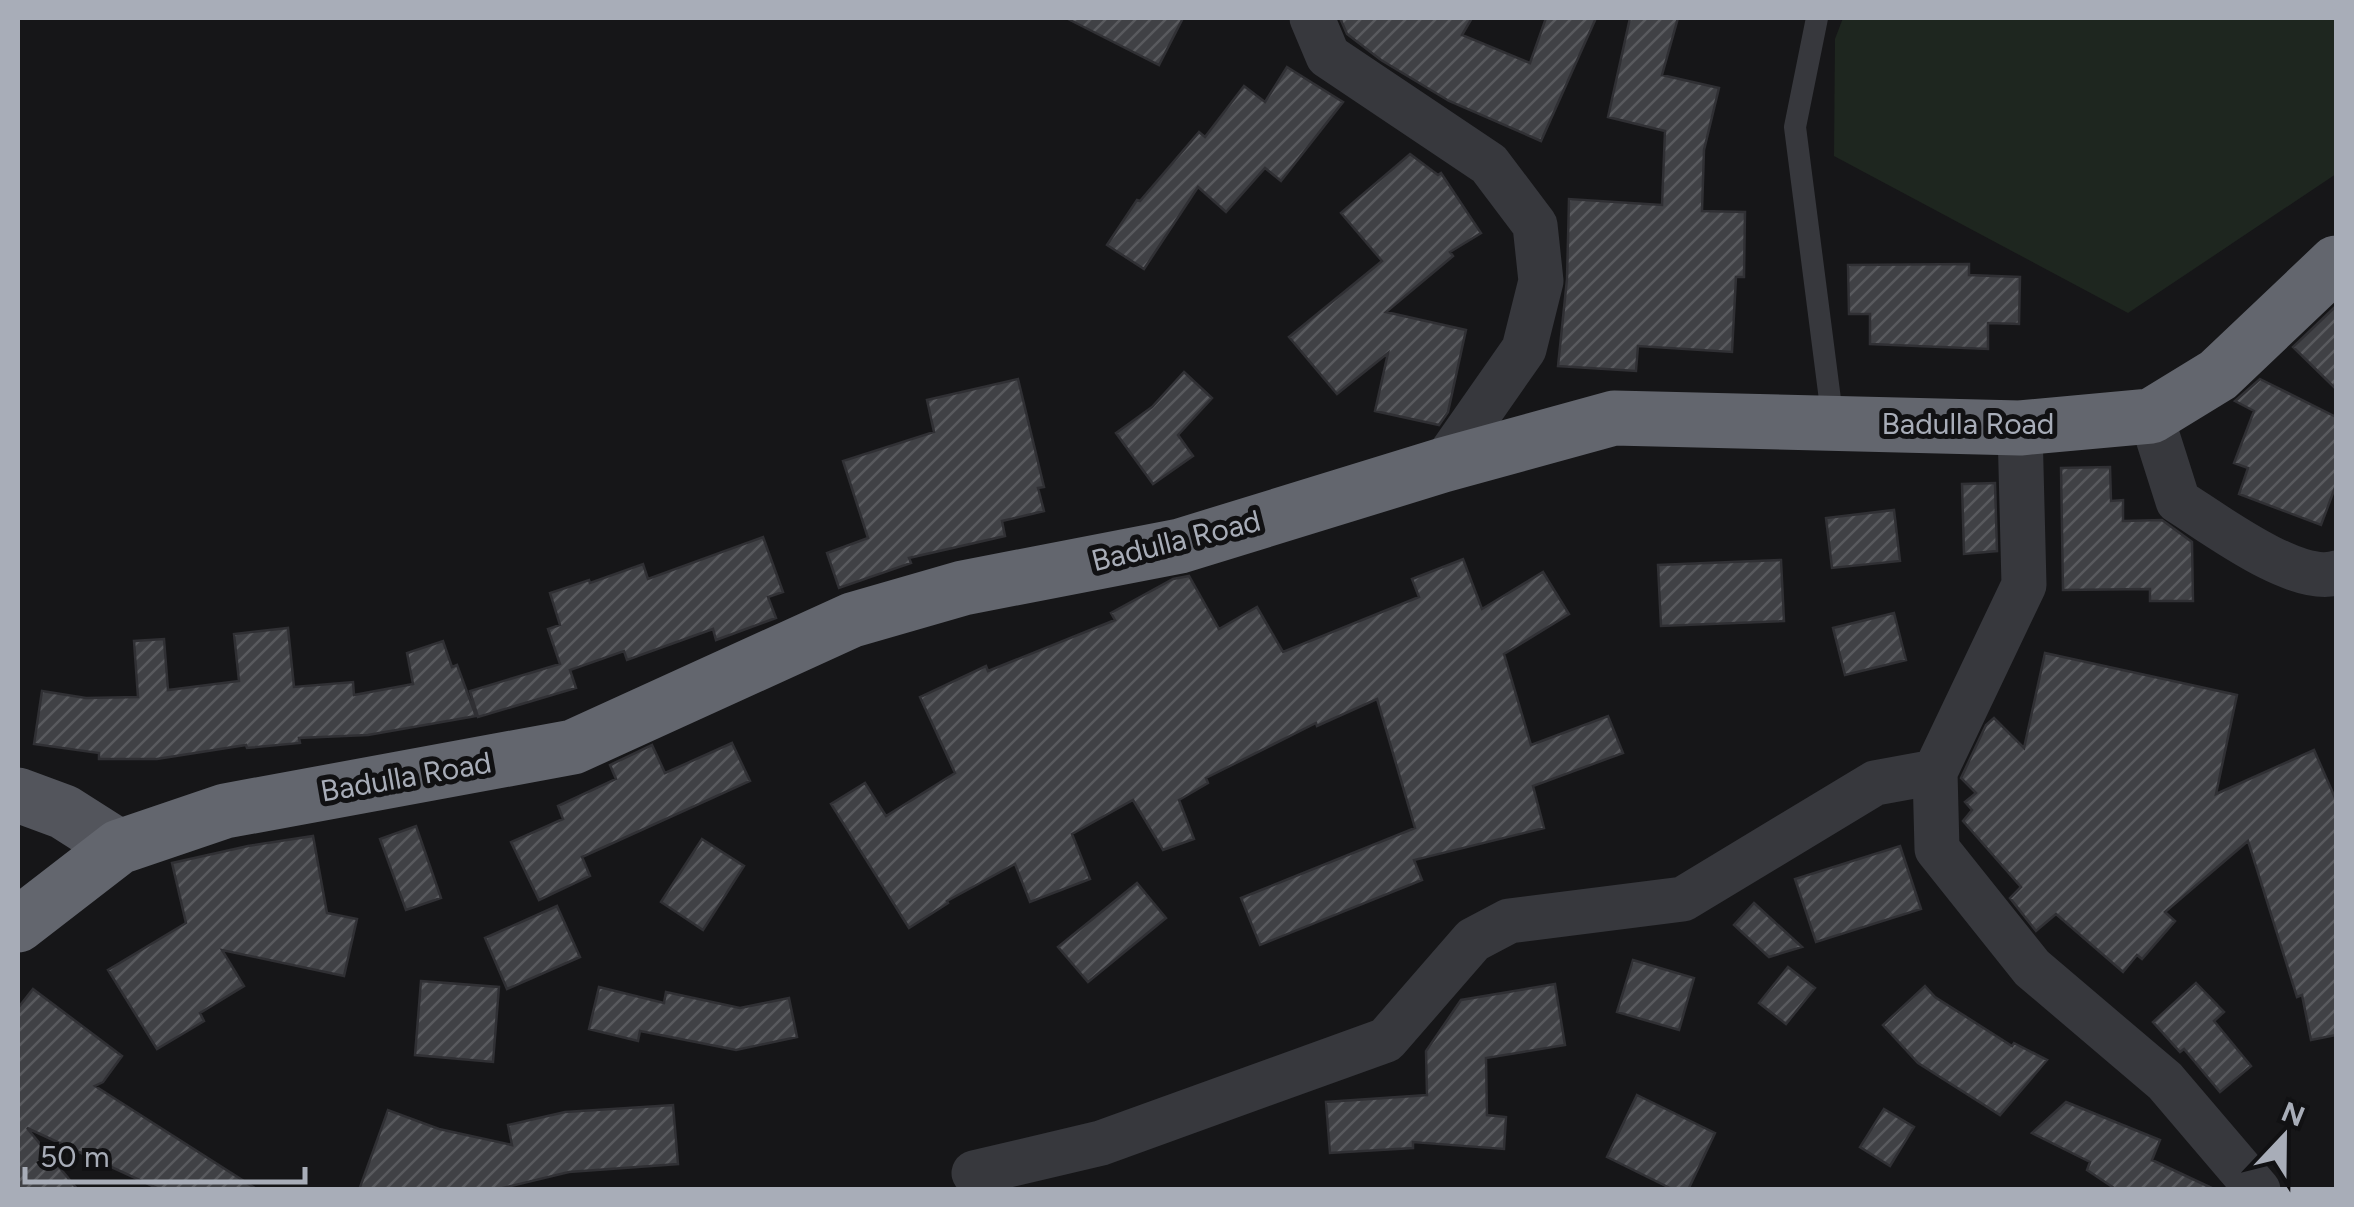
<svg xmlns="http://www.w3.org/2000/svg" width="2354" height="1207" font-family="Figtree,sans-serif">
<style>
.grass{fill:#1e261f}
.building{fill:url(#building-hatch);stroke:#303034;stroke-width:2.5}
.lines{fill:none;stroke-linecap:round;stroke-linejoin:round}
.lane{stroke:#37383d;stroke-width:22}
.street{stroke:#37383d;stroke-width:45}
.primary{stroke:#53555c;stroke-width:55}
.highway{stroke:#63666e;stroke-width:55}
.labels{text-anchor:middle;stroke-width:10;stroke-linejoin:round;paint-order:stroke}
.street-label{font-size:30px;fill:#a8adb8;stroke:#111113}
</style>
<defs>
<pattern id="building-hatch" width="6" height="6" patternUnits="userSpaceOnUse" patternTransform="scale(2.5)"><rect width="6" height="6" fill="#404145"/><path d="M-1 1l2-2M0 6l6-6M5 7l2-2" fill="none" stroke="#595a5e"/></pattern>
</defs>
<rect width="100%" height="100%" fill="#161618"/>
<path class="grass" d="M1843,18H2336V174L2128,313L1834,156L1835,39Z"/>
<path class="building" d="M1066,18H1183L1159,65Z
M1340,18H1472L1462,35L1530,63L1546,18H1596L1541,141L1449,101L1381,60L1347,34Z
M1630,18H1678L1662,75L1719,88L1704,150L1702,211L1745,212L1744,277H1736L1732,352L1638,346L1636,371L1558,366L1567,279L1569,199L1662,205L1665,131L1608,117Z
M1287,67L1343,102L1281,181L1265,168L1226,212L1198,187L1144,269L1107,245L1137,200L1140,201L1199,132L1205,137L1244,86L1265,102Z
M1410,154L1438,175L1441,173L1481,233L1450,252L1453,256L1386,312L1466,330L1448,412L1439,425L1375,411L1388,353L1337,394L1289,337L1382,261L1341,213Z
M1969,264V275L2020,277L2019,324L1988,323V349L1870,344V314H1849L1848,265Z
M2336,306V389L2293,347Z
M1184,372L1212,398L1178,435L1193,456L1153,484L1116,433L1152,407Z
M1018,379L1044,487L1038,488L1044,511L1002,521L1005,536L909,558L911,563L839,588L827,553L868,538L843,461L934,432L927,400Z
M2260,379L2336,417V485L2321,525L2239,494L2248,468L2234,463L2254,411L2235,401Z
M2110,467L2111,501L2123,500V521L2162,520L2192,542L2193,601H2150V589L2063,590L2061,468Z
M1995,483L1997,551L1964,554L1962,484Z
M1894,510L1900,561L1832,568L1826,518Z
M763,537L783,592L768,597L776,618L716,640L713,629L627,660L624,651L570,670L576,688L478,717L470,691L560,664L548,629L560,625L550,593L589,580L590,583L643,564L648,579Z
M1463,559L1482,609L1543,572L1569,614L1504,654L1531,745L1608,716L1623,753L1533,786L1544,828L1414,860L1422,880L1260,945L1241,898L1415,828L1377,699L1317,726L1316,723L1206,778L1208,783L1179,800L1194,839L1163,850L1133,800L1072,834L1090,879L1030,902L1015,864L947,901L948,903L909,928L831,804L865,783L886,816L955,773L920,697L986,666L988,671L1115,620L1111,613L1173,579L1189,576L1219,629L1257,607L1283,652L1419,597L1412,579Z
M1781,560L1784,621L1661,626L1658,565Z
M1894,613L1906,660L1845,675L1833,628Z
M288,628L294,687L353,682L354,695L413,684L407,653L443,641L452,667L457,665L476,716L368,735L299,738L300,743L247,748L246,745L157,759H99V753L34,744L42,691L86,698L138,697L134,641L164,639L168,690L239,681L234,634Z
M2045,653L2237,695L2216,794L2314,750L2336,800V1035L2311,1040L2302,995L2297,997L2248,841L2165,912L2175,921L2142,959L2137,955L2123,972L2056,914L2036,931L2010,898L2021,887L1963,821L1972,810L1965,802L1976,793L1961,778L1986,725L1994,718L2024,748Z
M732,743L750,781L582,857L590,876L539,900L511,842L563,819L558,806L616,779L610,765L652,745L665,773Z
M416,826L441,898L406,910L380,839Z
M313,836L327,913L357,919L344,976L222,950L244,986L200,1013L204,1021L157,1049L108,970L186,923L172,863L248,846Z
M702,839L744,866L703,930L661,902Z
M1900,846L1921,909L1816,942L1795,879Z
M1137,883L1166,918L1088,982L1058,947Z
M1754,903L1802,947L1769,957L1734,925Z
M557,906L580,957L507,989L485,938Z
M1633,960L1694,978L1679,1030L1617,1012Z
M1788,967L1815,988L1786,1024L1759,1003Z
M421,981L499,987L493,1062L415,1055Z
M2196,983L2224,1012L2214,1021L2251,1066L2220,1092L2184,1049L2180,1052L2153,1022Z
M1555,984L1565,1045L1486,1058L1487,1115L1506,1117L1504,1149L1413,1142V1148L1330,1153L1326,1102L1427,1095L1426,1051L1461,1000Z
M1925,986L1935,997L2012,1046L2014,1043L2047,1060L2000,1115L1918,1063L1883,1025Z
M599,987L664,1003L666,992L740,1008L789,998L797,1037L736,1050L640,1031L638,1041L589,1029Z
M33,989L122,1056L103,1082L95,1086L258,1190H161L27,1128L78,1190H18V1008Z
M1637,1095L1715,1133L1688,1190H1674L1607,1157Z
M2066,1102L2160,1140L2152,1160L2216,1190H2117L2087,1170L2090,1162L2032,1133Z
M673,1105L678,1164L569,1172L495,1190H359L388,1110L439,1129L512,1145L508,1125L565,1112Z
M1884,1109L1914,1127L1890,1166L1860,1147Z"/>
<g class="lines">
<path class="lane" d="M1817,18L1795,127L1833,423"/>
<path class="street" d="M1312,18L1328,56L1489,164L1535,225L1541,281L1524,349L1443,465
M2151,416L2178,501C2213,523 2295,585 2336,573
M2020,428L2024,585L1935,772L1937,849L2032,968L2165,1081L2258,1190
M974,1173L1101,1143L1386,1040L1473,940L1509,921L1683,899L1875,783L1935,772"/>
<path class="primary" d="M18,795L64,812L119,847"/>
<path class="highway" d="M18,925L119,847L225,811L573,747L852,620L963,588L1180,546L1443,465L1614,418L2020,428L2151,416L2218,375L2336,263"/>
</g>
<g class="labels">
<g class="street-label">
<text x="1968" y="434">Badulla Road</text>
<text transform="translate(1176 541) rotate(-14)" y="10">Badulla Road</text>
<text transform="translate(406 777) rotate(-10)" y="10">Badulla Road</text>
</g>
</g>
<rect width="2354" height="1207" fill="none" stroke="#a8adb8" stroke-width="40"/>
<g transform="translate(2284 1137) rotate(22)" stroke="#111113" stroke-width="8" paint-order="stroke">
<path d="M0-8L18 38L0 25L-18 38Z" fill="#a8adb8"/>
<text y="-15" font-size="28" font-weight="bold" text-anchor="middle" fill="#a8adb8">N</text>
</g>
<path d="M25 1167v15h280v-15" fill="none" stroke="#a8adb8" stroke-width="5"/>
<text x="40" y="1167" font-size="30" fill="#a8adb8" stroke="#111113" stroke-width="8" paint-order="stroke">50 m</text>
</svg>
